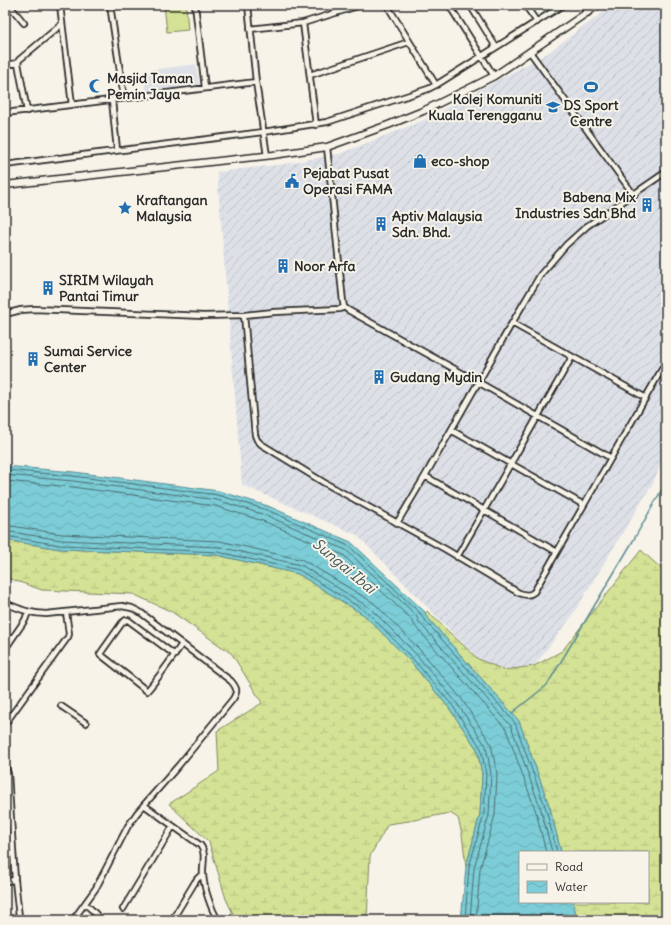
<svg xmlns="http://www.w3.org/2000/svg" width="671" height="925" font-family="Delius,sans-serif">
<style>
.built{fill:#dde1e7}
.industrial{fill:url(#industrial-furrows)}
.wetland{fill:url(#wetland-marsh);stroke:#7f8660}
.park{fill:#d3e295;stroke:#7f8660}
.water{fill:url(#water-waves);stroke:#5c8c92}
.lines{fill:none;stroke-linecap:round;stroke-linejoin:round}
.shore{stroke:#4b6c70;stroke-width:1}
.stream{stroke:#5c8c92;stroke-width:1.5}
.street-casing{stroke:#2b2b2b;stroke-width:8}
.secondary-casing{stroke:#2b2b2b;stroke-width:9}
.street{stroke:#f7f3e8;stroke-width:4.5}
.secondary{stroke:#f7f3e8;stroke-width:6}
.labels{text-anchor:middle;stroke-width:4;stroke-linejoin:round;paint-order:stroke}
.poi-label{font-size:14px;font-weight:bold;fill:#2b2b2b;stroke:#f7f3e8;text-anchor:start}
.water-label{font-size:15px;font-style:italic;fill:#3f5456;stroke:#f7f3e8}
</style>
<defs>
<pattern id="industrial-furrows" width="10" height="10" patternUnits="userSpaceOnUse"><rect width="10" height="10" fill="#dde1e7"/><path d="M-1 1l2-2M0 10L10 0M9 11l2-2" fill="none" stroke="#bec1c6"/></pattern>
<pattern id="wetland-marsh" width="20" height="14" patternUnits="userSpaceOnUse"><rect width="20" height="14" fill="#d3e295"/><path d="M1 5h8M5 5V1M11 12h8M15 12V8" fill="none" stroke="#b5c281"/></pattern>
<pattern id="water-waves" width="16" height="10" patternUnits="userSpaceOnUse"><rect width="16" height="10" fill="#7ccdd7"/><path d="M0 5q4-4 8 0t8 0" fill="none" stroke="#6bb0b9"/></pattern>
</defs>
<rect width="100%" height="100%" fill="#f7f3e8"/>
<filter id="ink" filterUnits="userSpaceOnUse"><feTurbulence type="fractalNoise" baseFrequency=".025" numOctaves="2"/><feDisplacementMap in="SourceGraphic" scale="8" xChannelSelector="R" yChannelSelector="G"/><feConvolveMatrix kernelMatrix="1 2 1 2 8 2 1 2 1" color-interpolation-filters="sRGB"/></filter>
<g filter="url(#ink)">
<path class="built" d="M196,64L199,85L146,91L143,71Z"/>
<path class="industrial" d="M613,5H666V453L653,483L570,619L534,666L504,670L478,659L357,535L242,485L217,172L284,164L339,154L424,120L546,54Z"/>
<path class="wetland" d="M5,540L60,549L217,555L298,574L364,615L410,661L449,708L477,749L482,774L480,814L466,867L462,834L458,818L450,813L409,821L388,824L370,856L367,920H236L226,899L209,842L169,804L219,771L217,731L262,703L232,654L172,612L133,594L42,590L5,577Z
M641,550L666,573V920H577L573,902H648V852H561L550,808L519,721L426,616L425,613L427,611L430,614L478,659L504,670L534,666L562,651Z"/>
<path class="park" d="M164,5H186L188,30L167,32Z"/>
<path class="water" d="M5,466L74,472L219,491L268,506L351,542L425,612L426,616L519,721L550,808L561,852H520V902H573L577,920H461L466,867L480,814L482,774L477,749L449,708L410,661L364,615L298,574L217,555L60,549L5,540Z"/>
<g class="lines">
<path class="shore" d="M5,470L73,476L218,495L267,510L349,546L420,613L423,618L515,723L546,809L557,852
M5,475L73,481L217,500L265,515L346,550L416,615L419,622L511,726L541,810L552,852
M5,481L72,487L215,506L263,521L343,555L410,618L415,626L506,729L536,812L546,852
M5,525L62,534L220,541L303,560L374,603L421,651L461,698L491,744L497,774L495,815L480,869L476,920
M5,531L61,540L219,547L301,565L370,608L417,655L456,702L486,746L491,774L489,815L474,868L470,920
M5,536L60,545L218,552L299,570L367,612L413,659L452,705L481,748L486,774L484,814L469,867L465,920"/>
<path class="stream" d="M512,713L547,685L633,541L666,482"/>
<defs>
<path id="street" d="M9,5L24,23
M60,5L72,105
M110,5L124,98
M195,5L205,88
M248,5L256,82L267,156
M387,5L436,85
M449,5L494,76
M470,5L496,47
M525,5L537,22
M582,5L588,13
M303,23L316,125
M250,29L303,23L361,5
M530,52L634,195
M5,65L18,63
M310,75L409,42
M112,100L117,150
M27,111L18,63L19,60L62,24
M5,113L256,82
M327,147L343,302L344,307L348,310L478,382L611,458
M5,165L263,132L327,122L428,89L436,85L563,5
M5,314L21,310L34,309L204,316L244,315L274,312L340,309L344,307
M244,315L255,435L257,440L261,444L323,482L445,549L519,593C525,595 529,596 534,592L666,362
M512,323L646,398
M451,430L584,505
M425,476L557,552
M397,523L425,476L512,323L541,274L566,245L587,226L666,172
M457,557L572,357
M5,603C20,609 30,614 46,614L122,606L132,608L140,612L231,681C237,688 238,691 233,699L179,765L137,813L128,826L96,888L73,920
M5,649L25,620L28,612
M175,655L128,620H126L122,623L100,654L147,691C160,676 171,660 182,644
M61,706L86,723
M5,724L68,637L69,634L66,612
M5,765L8,774L15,880L19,917L18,920
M144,805L173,826L200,845C207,853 202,865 203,875C204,888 211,909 218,920
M5,881L15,880
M85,904L91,909L101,920
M123,909L173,826
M172,920L195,882L198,878L203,875"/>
<path id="secondary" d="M5,185L273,155L327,147L388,125L423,111L472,87L494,76L506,68L598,5"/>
</defs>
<use href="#street" class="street-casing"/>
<use href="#secondary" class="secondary-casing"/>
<use href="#street" class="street"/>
<use href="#secondary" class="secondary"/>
</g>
</g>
<defs>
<symbol id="mosque-bare" viewBox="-9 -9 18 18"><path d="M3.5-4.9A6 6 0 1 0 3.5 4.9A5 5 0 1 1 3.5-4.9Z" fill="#1f6fb2" stroke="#f7f3e8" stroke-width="2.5" paint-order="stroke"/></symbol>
<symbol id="stadium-bare" viewBox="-9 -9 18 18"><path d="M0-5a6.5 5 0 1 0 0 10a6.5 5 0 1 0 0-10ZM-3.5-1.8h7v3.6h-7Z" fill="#1f6fb2" stroke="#f7f3e8" stroke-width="2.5" paint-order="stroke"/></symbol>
<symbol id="university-bare" viewBox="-9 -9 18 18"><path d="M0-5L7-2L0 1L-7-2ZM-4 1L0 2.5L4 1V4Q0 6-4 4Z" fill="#1f6fb2" stroke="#f7f3e8" stroke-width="2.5" paint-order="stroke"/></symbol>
<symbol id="shop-bare" viewBox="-9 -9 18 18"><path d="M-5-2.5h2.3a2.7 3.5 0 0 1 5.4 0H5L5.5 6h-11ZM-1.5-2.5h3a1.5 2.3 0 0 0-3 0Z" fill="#1f6fb2" stroke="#f7f3e8" stroke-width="2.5" paint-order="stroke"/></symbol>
<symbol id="civic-bare" viewBox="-9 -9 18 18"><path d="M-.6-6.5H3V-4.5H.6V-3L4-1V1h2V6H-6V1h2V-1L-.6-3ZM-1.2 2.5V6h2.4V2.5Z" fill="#1f6fb2" stroke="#f7f3e8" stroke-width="2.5" paint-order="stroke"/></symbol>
<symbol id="building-bare" viewBox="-9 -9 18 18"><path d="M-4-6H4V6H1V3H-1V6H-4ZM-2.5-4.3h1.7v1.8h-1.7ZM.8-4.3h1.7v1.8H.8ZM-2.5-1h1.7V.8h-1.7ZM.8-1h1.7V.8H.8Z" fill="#1f6fb2" stroke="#f7f3e8" stroke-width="2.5" paint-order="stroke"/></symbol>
<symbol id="sight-bare" viewBox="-9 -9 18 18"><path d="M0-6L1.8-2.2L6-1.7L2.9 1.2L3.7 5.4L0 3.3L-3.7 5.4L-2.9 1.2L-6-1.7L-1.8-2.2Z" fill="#1f6fb2" stroke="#f7f3e8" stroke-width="2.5" paint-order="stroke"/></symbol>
</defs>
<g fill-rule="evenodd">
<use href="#mosque-bare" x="86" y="76" width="20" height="20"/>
<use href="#stadium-bare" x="581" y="77" width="20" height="20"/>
<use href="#university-bare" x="543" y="97" width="20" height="20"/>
<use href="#shop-bare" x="410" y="151" width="20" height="20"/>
<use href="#civic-bare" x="282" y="171" width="20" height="20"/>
<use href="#building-bare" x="637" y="195" width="20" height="20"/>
<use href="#sight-bare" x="115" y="198" width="20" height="20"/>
<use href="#building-bare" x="371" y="214" width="20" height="20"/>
<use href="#building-bare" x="273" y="256" width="20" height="20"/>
<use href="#building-bare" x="38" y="278" width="20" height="20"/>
<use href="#building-bare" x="23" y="349" width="20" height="20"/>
<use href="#building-bare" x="369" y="367" width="20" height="20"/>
</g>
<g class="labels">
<g class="poi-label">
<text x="107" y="83">Masjid Taman<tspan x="107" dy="16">Pemin Jaya</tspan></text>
<text x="542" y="104" text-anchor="end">Kolej Komuniti<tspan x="542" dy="16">Kuala Terengganu</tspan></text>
<text x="591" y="110" text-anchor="middle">DS Sport<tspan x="591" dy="16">Centre</tspan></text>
<text x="431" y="166">eco-shop</text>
<text x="303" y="178">Pejabat Pusat<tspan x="303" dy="16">Operasi FAMA</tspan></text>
<text x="636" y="202" text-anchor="end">Babena Mix<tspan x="636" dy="16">Industries Sdn Bhd</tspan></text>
<text x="136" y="205">Kraftangan<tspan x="136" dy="16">Malaysia</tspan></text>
<text x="392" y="221">Aptiv Malaysia<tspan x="392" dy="16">Sdn. Bhd.</tspan></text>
<text x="294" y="271">Noor Arfa</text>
<text x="59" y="285">SIRIM Wilayah<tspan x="59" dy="16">Pantai Timur</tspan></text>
<text x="44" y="356">Sumai Service<tspan x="44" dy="16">Center</tspan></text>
<text x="390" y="382">Gudang Mydin</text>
</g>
<g class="water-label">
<text transform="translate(344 566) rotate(40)" y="5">Sungai Ibai</text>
</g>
</g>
<rect width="671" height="925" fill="none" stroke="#f7f3e8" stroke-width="20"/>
<rect x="10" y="10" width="651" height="905" fill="none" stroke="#2b2b2b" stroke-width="1.5" filter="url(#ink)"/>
<rect x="519" y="851" width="130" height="52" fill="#f7f3e8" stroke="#a5a39c"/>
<rect x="527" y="864" width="20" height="6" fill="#f7f3e8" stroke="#a5a39c"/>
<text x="555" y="871" font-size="12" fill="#2b2b2b">Road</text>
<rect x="527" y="881" width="20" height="12" fill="url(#water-waves)" stroke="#a5a39c"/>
<text x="555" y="891" font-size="12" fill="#2b2b2b">Water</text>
</svg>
